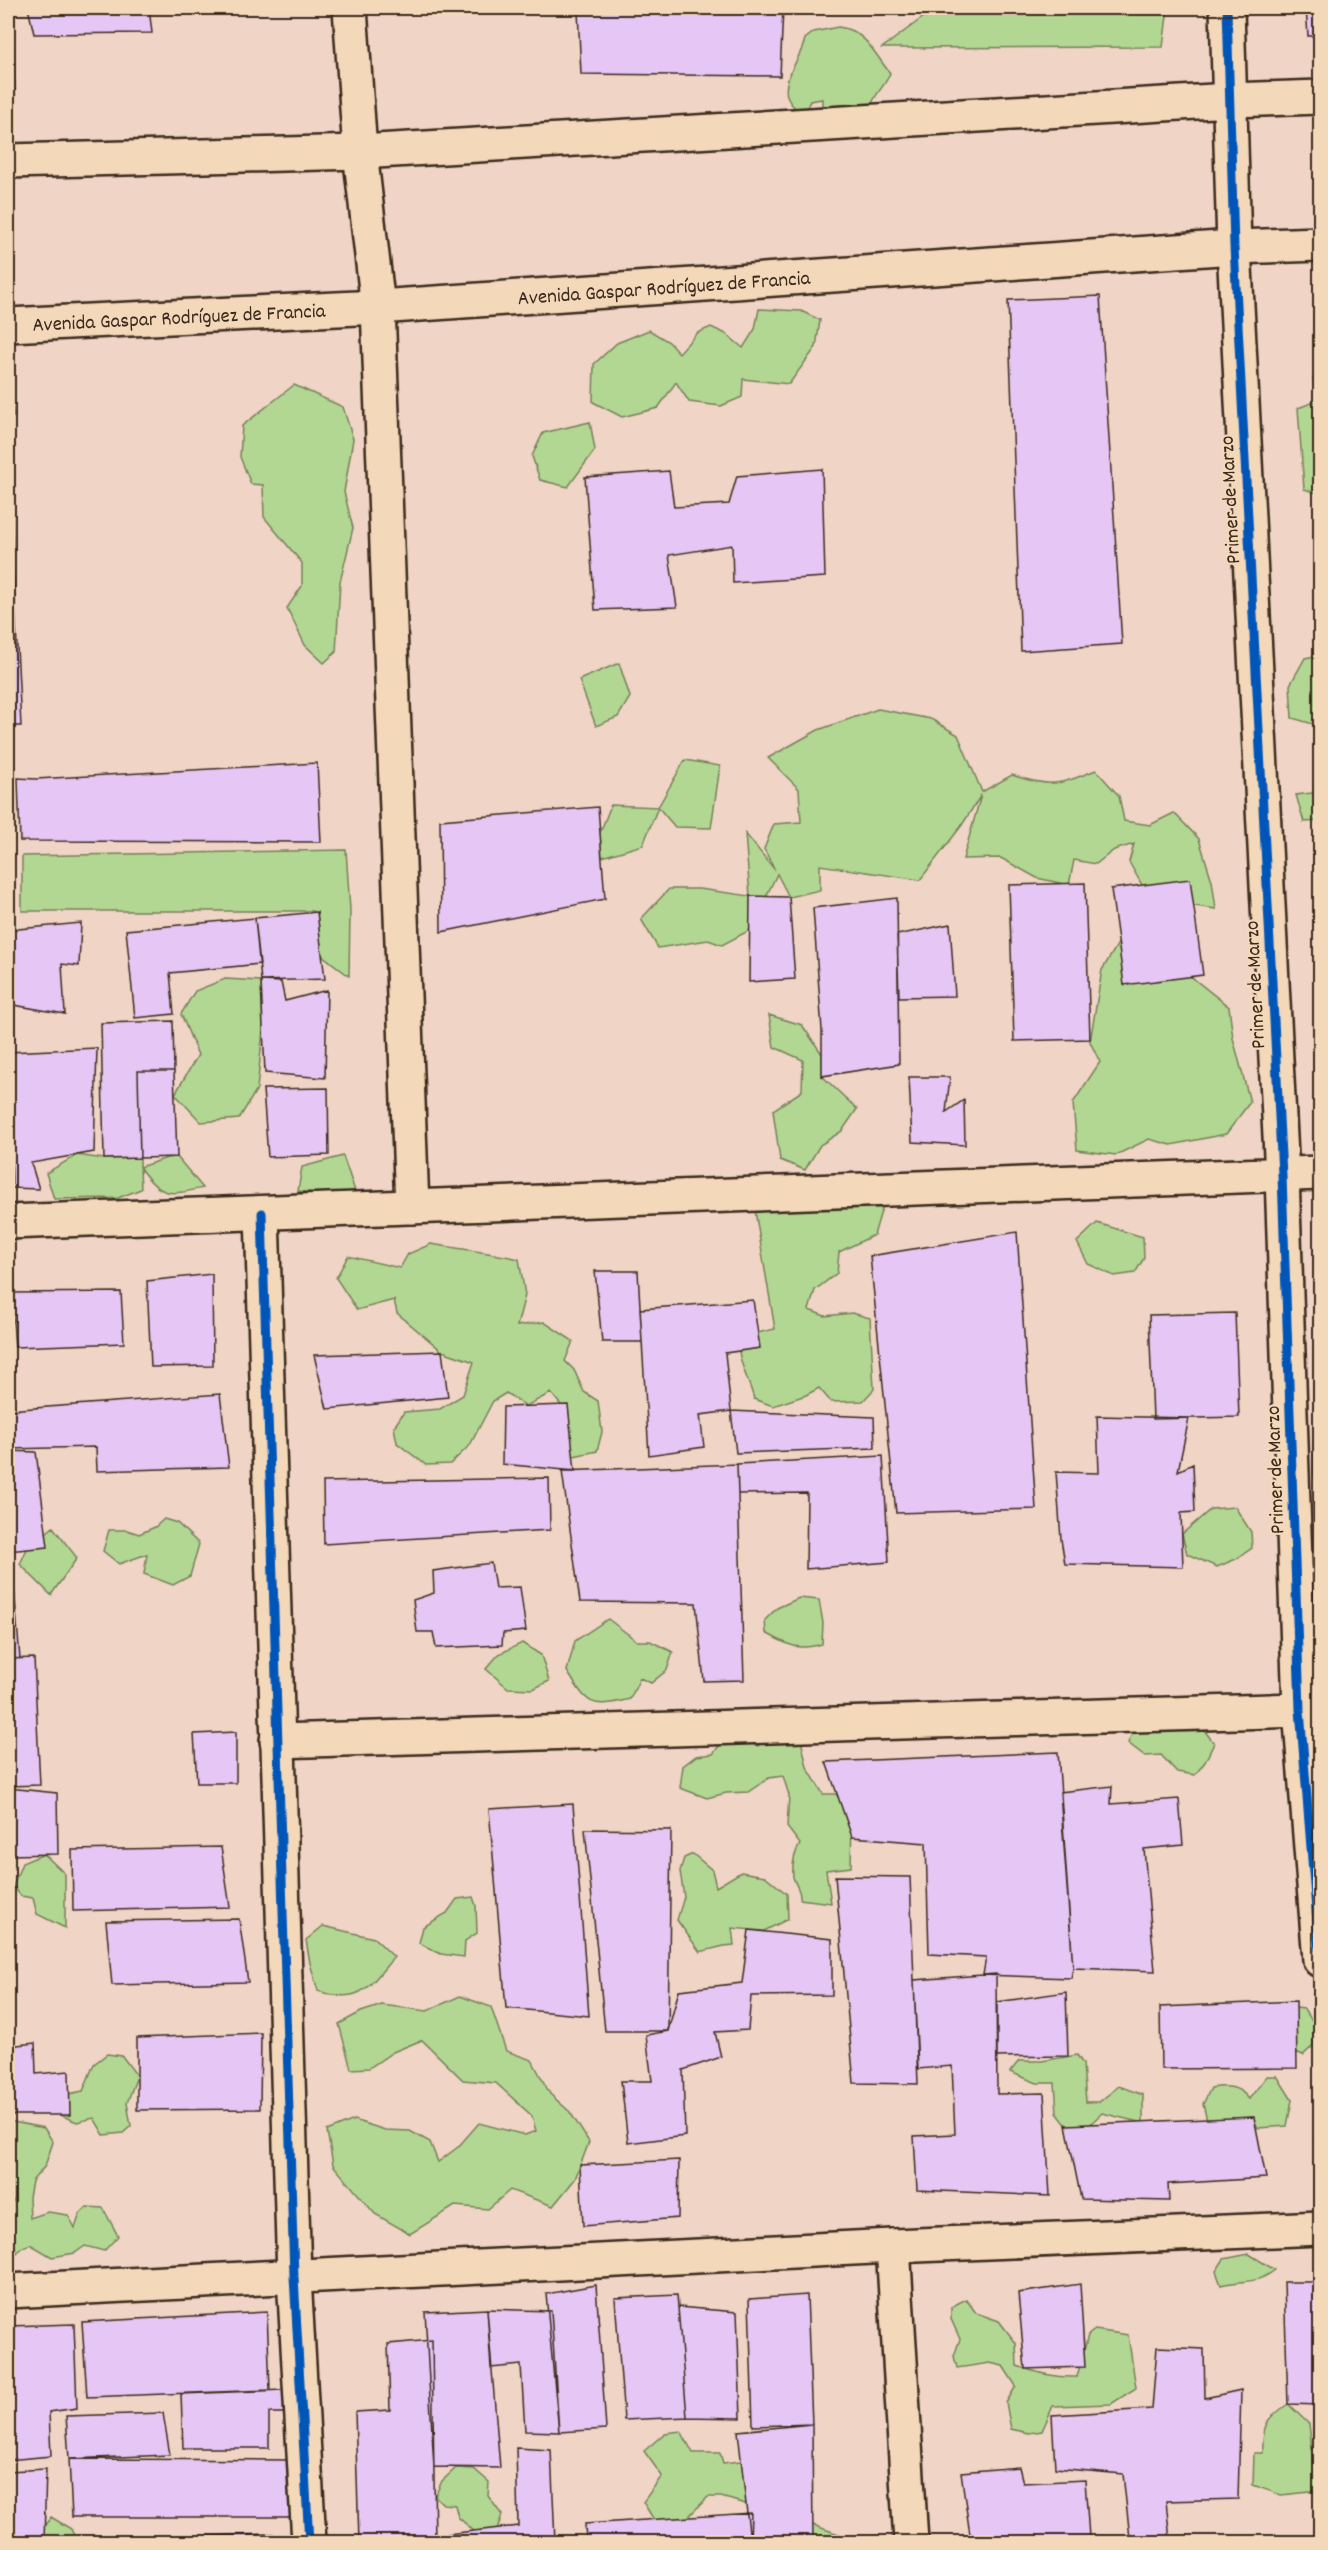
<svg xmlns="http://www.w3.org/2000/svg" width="1328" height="2550" font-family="Dekko,sans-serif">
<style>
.green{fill:#b2d793;stroke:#768058;stroke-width:1.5}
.building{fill:#e5c6f4;stroke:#3b2a1e;stroke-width:1.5}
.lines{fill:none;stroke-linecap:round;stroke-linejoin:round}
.minor-casing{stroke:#3b2a1e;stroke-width:38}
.minor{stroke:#f3d8ba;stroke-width:33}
.cycleway-casing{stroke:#f3d8ba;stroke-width:13}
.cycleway{stroke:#0057b8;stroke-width:9}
.labels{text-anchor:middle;stroke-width:4.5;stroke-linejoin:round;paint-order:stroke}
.street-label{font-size:21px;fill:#3b2a1e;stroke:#f3d8ba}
</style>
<rect width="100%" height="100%" fill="#f0d4c6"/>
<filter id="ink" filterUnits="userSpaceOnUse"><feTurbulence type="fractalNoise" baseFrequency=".0167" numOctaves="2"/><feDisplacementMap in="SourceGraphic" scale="12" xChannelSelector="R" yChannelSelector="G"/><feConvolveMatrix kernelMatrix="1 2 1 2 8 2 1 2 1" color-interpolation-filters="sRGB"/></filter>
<g filter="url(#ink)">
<path class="green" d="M924,8H1168L1163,47L882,48L925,16Z
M838,27C866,30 874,54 890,73C885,87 873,95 870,109L822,110V99L810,101L804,114C766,93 800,65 805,39L814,32Z
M759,309L801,311L820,320L816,347L789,384L743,379L742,397L721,406L689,402L676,382L658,408L622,417L593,402L594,364L617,343L649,330L669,342L679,353L697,333L711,327L726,334L743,348L755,329Z
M1320,371V494L1304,489L1298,408L1317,401L1313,378Z
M8,377L9,379L14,417H8Z
M294,385L343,407L353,439L344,492L353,528L340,582L336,652L324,663L305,645L287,608L302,586V563L264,517L263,485L251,484L240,457L242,426Z
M590,422L595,450L568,487L540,480L532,456L543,433Z
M1320,655V726L1292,718L1290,685L1305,658Z
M619,663L630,697L618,717L596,726L579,680Z
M878,709L931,719L958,735L982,792L1012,775C1050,788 1059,785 1096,770L1119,796L1124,821L1150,825L1174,813L1199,839L1212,881L1216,909L1175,903L1142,885L1129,862L1134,844L1114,850L1096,864L1074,860L1069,885L1037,878L1001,858L963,859L981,795L962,825L920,880L820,865V890L789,897L777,874L750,930L722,945L708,940L658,948L641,919L669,889H699L750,896L745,833L775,870L764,849L774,824L801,822L799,789L768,758L818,730Z
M685,760L720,766L711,828L675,827L658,807L643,845L602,857L600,833L611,805L658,807Z
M1320,792V821L1304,822L1296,795Z
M346,850L350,910L349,976L322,955L317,913L312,911H22V856Z
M1122,937L1165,956L1229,1007L1233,1038L1250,1102L1226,1134L1171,1145L1149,1139L1116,1155L1077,1150L1073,1103L1100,1062L1090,1042L1102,970Z
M225,979L261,981L263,1030L257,1089L239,1119L201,1122L175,1094L198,1055L181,1014L195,991Z
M769,1015L802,1025L822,1054V1076L857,1109L842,1131L820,1145L805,1170L780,1160L773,1110L802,1091L803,1060L774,1047Z
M77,1155L104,1159L140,1158V1167L167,1158L177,1157L203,1188C170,1195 161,1198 140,1168L141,1189L118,1198L54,1199L46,1173Z
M343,1156L357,1197L298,1191L302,1167Z
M753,1199L882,1208L874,1235L839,1252L837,1273L815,1290L809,1310L825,1316L852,1313L870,1318L874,1389L863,1401L831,1402L819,1388L806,1395L773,1406L754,1399C750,1383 740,1365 739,1351L753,1334L775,1329Z
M1097,1223L1143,1237L1144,1258L1135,1273L1114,1276L1088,1264L1077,1242Z
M431,1244C460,1249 490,1252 519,1259L525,1295L517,1326L544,1322L573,1341L565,1361L574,1370L584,1392L598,1401L602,1432L597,1451L574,1456L562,1437L569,1415L551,1393L526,1406L506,1393L493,1401L470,1445L450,1464L426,1465L397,1443L394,1427L404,1412L440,1409L463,1395L474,1362L442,1351L397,1313L394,1300L357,1310L336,1278L348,1256L400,1268L408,1254Z
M1320,1435V1503L1314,1474V1443Z
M1235,1507L1251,1532L1252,1548L1236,1559L1217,1567L1187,1554L1182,1534L1211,1509Z
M164,1519L177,1523L199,1544L190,1576L173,1585L144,1574L147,1554L119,1564L103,1551L109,1530H127L139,1534L155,1527Z
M53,1527L77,1558L51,1595L20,1564L27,1549Z
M799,1598L819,1600L823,1623L822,1644C797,1651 788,1645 766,1633L765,1620L777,1608Z
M608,1619L637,1641H650L673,1652L667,1670L651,1683L640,1678L630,1699C590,1709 588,1705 567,1671L575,1641Z
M522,1643L541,1655L549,1681L533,1689L508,1688L486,1669L499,1654Z
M1197,1713L1204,1730L1214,1743L1205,1762L1195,1775L1177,1772L1161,1755L1145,1756L1128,1743L1137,1723Z
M770,1735L801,1740L807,1767L823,1794H836L852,1816L851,1867L826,1870L831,1903L800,1899C801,1890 795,1885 793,1877C792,1865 794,1854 800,1844L787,1827L789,1795L783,1776L769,1778L748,1792L726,1793L707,1798L680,1788L683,1766L696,1756L713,1754L722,1742H743L758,1746Z
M44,1854L65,1874V1928L37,1914L33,1898L21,1896L13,1886L22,1863Z
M693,1854L712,1870L716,1887L741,1872L765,1876L787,1894L788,1919L764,1931L732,1928L734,1945L724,1946L700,1952L677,1920L684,1897L680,1871L684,1858Z
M473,1897L476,1906L477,1933L465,1941L464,1957L441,1954L419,1943L423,1927L447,1913L457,1899Z
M323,1926L374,1938L394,1957C368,1987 361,2005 318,1991L310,1963L306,1940Z
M460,1996L491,2007L506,2051L532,2060L550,2094L570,2112L589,2142L575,2179L553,2206L510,2190L488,2209L455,2206L410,2234L375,2214L333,2165L327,2131L354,2120L385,2130L410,2131L430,2142L438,2162L458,2147L479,2123L525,2135L536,2131L532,2116L496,2083L463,2080L422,2040L393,2052L369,2068L351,2069L339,2024L361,2012L382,2005L427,2011Z
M1288,2007L1304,2009L1314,2023L1313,2046L1303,2055L1284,2047Z
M107,2054L122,2056L137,2076L127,2103L131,2126L123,2133L104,2135L94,2118L77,2122L60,2115L68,2094L83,2091L94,2064Z
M1077,2055L1083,2064L1086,2102H1099L1119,2086L1143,2095V2123L1102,2113L1086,2128L1071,2131L1057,2113L1055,2083H1037L1010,2072L1019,2061H1042Z
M1267,2076H1277L1292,2100L1287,2126L1258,2128L1253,2117L1207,2121L1203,2104L1211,2088C1227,2085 1239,2086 1249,2099Z
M8,2121L44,2128L53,2142L45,2166L32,2181L29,2197L30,2218L48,2212L68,2215L75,2228L80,2214L87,2207L103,2208L118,2236L104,2251L85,2246L75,2253L52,2257L30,2244L21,2248L8,2264V2206L13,2201L8,2189Z
M1320,2123V2168L1314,2142Z
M1249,2254L1275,2270C1256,2285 1244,2279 1221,2285L1216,2271L1224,2259Z
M966,2299L976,2313L999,2321L1016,2343L1017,2366C1038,2373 1055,2378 1077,2377L1088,2335L1095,2330L1128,2335L1136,2388L1111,2404L1053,2406L1042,2431L1029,2433L1011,2429L1006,2403L1016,2386L1003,2366L990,2363L957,2368L954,2356L960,2339L951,2319V2307Z
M1288,2404L1309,2424L1312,2449L1320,2442V2491L1281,2495L1253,2485L1254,2453H1263C1262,2426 1265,2420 1288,2404Z
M681,2431L693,2453H720L723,2463L741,2461L758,2467L746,2504L721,2497H708L687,2518L654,2520L643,2502L662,2476L644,2451L665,2433Z
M456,2468L474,2469L489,2482L488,2496L502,2515L497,2529L474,2531L458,2517L455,2505L443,2504L435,2496L442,2481Z
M51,2517L71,2529L77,2542H36V2537Z
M813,2525L844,2536L851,2542H802V2535Z"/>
<path class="building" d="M8,8H12L16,127H8Z
M28,8H149L152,33L34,34Z
M685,8H783L780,76L581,74L578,11Z
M1306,8H1320V36H1308Z
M1100,296L1122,644L1021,651L1008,300Z
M822,469L825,577L733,583L732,545L669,555L677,607L595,610L585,477L669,471L674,507L729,504L737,476Z
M8,485H11L13,566L8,564Z
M8,566H13L21,726H8Z
M317,763L321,842L20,841L18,778L36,779Z
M598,807L605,899L441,932L440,820Z
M1190,879L1203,975L1124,985L1111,889Z
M1085,883L1090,1039L1014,1041L1009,885Z
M750,896L789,897L795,979L749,982Z
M897,898L899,1064L822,1076V1030L813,908Z
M317,912L325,979L261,981L255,918Z
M255,918L260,964L170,973L174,1014L135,1018L126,930Z
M81,923L79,966L62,964L65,1014L8,1004V930Z
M950,924L955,996L899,997L897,935Z
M261,981L281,982L285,1001L327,990L325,1078L265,1073Z
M173,1021L174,1071H138L140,1158L104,1159L101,1023Z
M97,1048L94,1152L31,1163L39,1189L12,1188L8,1052Z
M138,1071H174L177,1157L140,1158Z
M909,1077H950L946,1112L964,1100L965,1145L912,1142Z
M328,1088L329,1155L268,1157L263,1089Z
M1017,1232L1036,1509L896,1513L870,1256Z
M595,1271H638L642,1342H602Z
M212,1274L213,1366L151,1367L147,1281Z
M121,1292L124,1343L15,1347L11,1293Z
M753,1300L760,1348L725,1353L731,1411L700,1415L704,1447L649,1455L640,1309Z
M1235,1313L1239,1417L1153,1419L1149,1315Z
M442,1351L448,1397L327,1409L314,1355Z
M220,1394L229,1467L97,1471L96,1447L8,1449V1410Z
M568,1405L575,1471L502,1464L503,1407Z
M731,1411L874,1417L875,1448L736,1453Z
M1097,1416L1189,1418L1178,1471L1193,1464L1195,1512L1181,1513L1183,1567L1065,1564L1061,1539L1056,1472L1099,1473Z
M8,1451L36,1452L48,1547L8,1551Z
M883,1456L889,1562L806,1569L807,1493L738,1494L737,1464Z
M737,1464L744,1680L704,1681L696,1603L580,1602L562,1471Z
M549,1478L550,1530L324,1544L323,1482Z
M491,1563L495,1588L520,1587L526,1631L503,1633L502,1645L436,1648L433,1632H417L413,1600L434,1593L433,1571Z
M12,1564L20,1659H8V1565Z
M34,1658L40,1785L8,1786V1659Z
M236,1732V1783H197L194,1734Z
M1058,1752L1073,1968L1071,1978L983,1975L986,1957L929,1954L926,1843L852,1837L826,1762Z
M1112,1786L1111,1804L1179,1799L1183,1845L1144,1849L1155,1971L1073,1968L1060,1792Z
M8,1788L57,1793L58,1854L8,1855Z
M573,1804L589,2016L506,2008L489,1809Z
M585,1829L671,1830L668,2031H605Z
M221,1847L230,1907L73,1911L72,1850Z
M835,1876L910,1877L918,2084L854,2083Z
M239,1919L248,1982L112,1985L106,1921Z
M749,1930L832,1939V1995L751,1996L748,2030L715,2032L721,2057L683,2070L685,2136L628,2143L621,2081H652L646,2035L668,2031L679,1990L742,1983Z
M996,1974L997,2094L1044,2093L1050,2196L917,2190L914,2136L955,2134L952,2066L918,2069L914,1980Z
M1066,1992L1068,2056L997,2057V2002Z
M1296,2001L1297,2068L1161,2069L1160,2007Z
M261,2033L260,2109L137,2110V2038Z
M35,2043L36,2074L69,2071L70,2115H8V2046Z
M1254,2117L1266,2178L1168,2184L1169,2201L1081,2199L1066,2125Z
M679,2160L678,2218L583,2226L580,2165Z
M1284,2282H1320V2405L1288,2404Z
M1080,2284L1085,2367L1025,2369L1018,2293Z
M596,2285L606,2429L559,2432L546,2294Z
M677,2295L687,2417L624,2420L615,2298Z
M807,2295L812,2424L753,2426L749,2299Z
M678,2307L737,2312L741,2418L687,2417Z
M487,2309L500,2468L434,2467L425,2312Z
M487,2309L551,2311L559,2432L525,2431L521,2365L491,2368Z
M267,2312L270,2390L87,2397L82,2322Z
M74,2324L77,2408L49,2412L51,2456L8,2460V2326Z
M432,2340L435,2542H359L355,2412L390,2410L388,2344Z
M1157,2347L1204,2349L1205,2398L1241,2390L1238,2499L1166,2501L1170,2540L1130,2538L1123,2474L1055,2468L1052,2415L1152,2409Z
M283,2390L286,2413H269V2448H183L181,2394Z
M163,2413L170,2455L69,2459L66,2416Z
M812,2424L813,2542L750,2541L738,2431Z
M516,2448L551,2450L555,2542H449L448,2534L518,2526Z
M69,2459L291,2460L292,2517H72Z
M1019,2467L1023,2483L1085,2480L1089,2537L1057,2542H971L961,2472Z
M46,2469L44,2542H12L8,2471Z
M751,2513L750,2542H586L585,2524Z
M273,2534V2542H142V2538Z"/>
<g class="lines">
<defs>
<g id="minor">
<path d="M350,8L360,152L378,307L412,1207"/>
<path d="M1227,8L1234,247L1282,1175L1300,1710L1320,1960"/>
<path d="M8,161L360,152L1230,100L1320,97"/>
<path id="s1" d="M8,325L378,307L1234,247L1320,244"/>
<path d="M262,1213L294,2277L309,2542"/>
<path d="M8,1222L1320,1173"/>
<path d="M277,1741L1300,1710"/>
<path d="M893,2246L911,2542"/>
<path d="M8,2291L893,2246L1320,2228"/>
</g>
</defs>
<use href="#minor" class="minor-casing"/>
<use href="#minor" class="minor"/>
<defs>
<path id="cycleway" d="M1227,8L1234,247L1282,1175L1300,1710L1320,1960
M262,1213L294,2277L309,2542"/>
</defs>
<use href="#cycleway" class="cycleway-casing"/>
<use href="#cycleway" class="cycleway"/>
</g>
</g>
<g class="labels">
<g class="street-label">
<text dy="7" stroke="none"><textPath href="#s1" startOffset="657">Avenida Gaspar Rodríguez de Francia</textPath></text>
<text dy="7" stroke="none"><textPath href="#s1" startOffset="171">Avenida Gaspar Rodríguez de Francia</textPath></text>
<text transform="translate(1229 500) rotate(-93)" y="7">Primer de Marzo</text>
<text transform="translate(1254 985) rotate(-93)" y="7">Primer de Marzo</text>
<text transform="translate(1274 1470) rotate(-92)" y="7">Primer de Marzo</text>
</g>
</g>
<rect width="1328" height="2550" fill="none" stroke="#f3d8ba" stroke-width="30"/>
<rect x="15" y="15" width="1298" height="2520" fill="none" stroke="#3b2a1e" stroke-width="2" filter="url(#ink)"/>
</svg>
